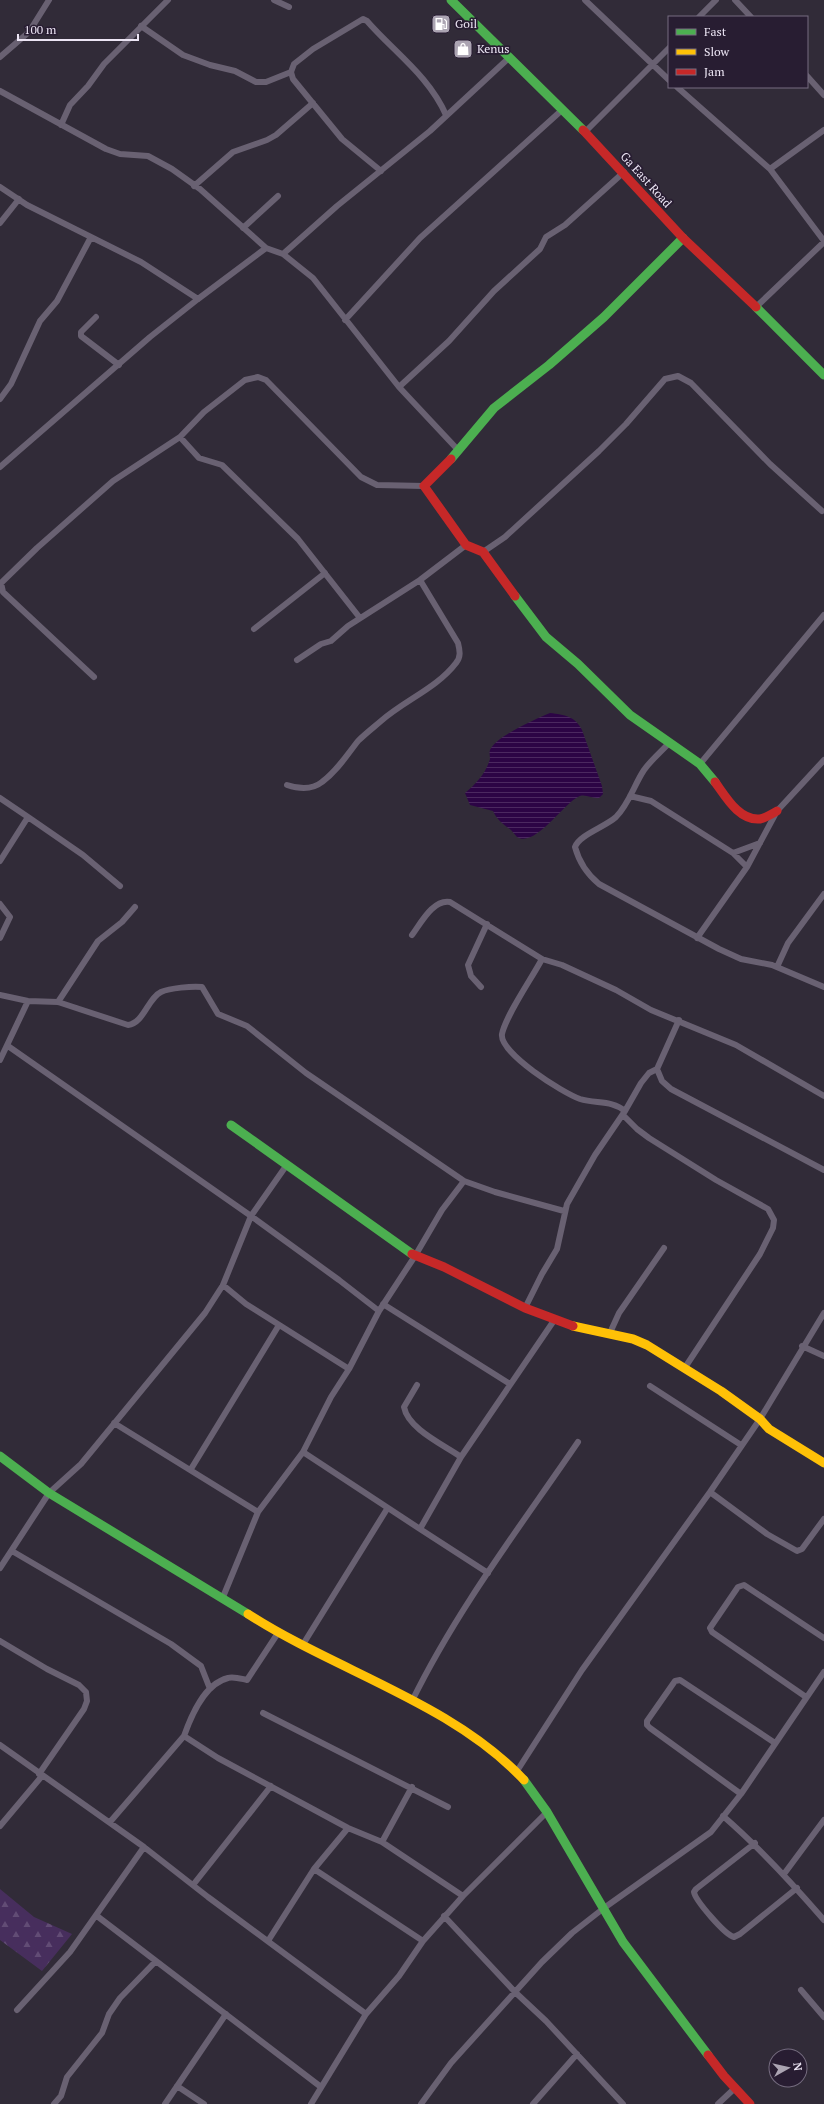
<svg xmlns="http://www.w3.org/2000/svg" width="824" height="2104" font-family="'PT Serif',serif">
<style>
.forest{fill:url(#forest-firs)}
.water{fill:url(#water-rules)}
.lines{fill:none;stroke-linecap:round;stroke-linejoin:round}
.street{stroke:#696172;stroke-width:6}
.fast{stroke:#4caf50;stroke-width:9}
.slow{stroke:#ffc107;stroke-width:9}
.jam{stroke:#c62828;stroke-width:9}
.labels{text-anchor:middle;stroke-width:3.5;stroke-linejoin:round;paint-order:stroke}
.poi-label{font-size:12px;fill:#ece5f4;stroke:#281d32;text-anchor:start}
.street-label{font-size:12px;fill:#ece5f4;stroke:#281d32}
</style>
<defs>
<pattern id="forest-firs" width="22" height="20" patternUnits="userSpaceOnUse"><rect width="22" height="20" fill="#472e5d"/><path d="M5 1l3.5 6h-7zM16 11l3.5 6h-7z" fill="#624c75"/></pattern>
<pattern id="water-rules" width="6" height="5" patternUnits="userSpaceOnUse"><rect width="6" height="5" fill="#2c0445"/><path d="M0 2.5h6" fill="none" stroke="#4b2860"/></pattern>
</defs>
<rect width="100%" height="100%" fill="#312b38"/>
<path class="forest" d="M0,1889L34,1917L72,1934L42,1971L0,1940Z"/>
<path class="water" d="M550,713C565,715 575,716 582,730L602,786L603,794L599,798C591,799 585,793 578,797C563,804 535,848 517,837C515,835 513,832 511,830C503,824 497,820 493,811L470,805L465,793C476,784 486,773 490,759C490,756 489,753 490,750C496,736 536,719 550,713Z"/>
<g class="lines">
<path class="street" d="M274,0L289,7
M585,0L669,80
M735,0L751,17
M699,17L716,0
M141,26L183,55L210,65L235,71L256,82H266L291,72
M0,57L29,32L49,0
M807,76L824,95
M677,87L770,169
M0,91L106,149L120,154L148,156L172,169L200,189L266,248L283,254L313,278L399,387L459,451
M61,125L70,105L88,86L104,64L168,0
M824,130L770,169L824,241
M585,132L669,48
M381,171L342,139L293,79L291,72L294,64L313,49L363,19L367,21C394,52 429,76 446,115
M194,186L233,152L267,140L276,135L313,103
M0,187L27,205L141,262L198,299
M0,223L19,199
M243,228L278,196
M283,254L337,206L430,131L510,57
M756,307L824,242
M96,317L81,332V336L119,365
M345,320L420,238L562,110
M399,387L449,341L494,291L540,249L546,237L565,225L624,172
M0,399L11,384L40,321L57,301L91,237
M180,437L199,458L222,465L298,539L360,618
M0,467L150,337L198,299L266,248
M483,552L505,537L599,451L626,424L665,379L678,376L691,383L770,464L822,511
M254,629L325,573
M297,660L321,644L331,641L348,626L420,580L466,545
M94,677L3,592L1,583L37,548L113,481L180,437L204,412L245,380L258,377L266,380L361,477L377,485L424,486
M669,743C661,752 651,760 644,770C634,785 629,804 616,817C605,827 579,835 575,847C579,862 587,874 599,884L719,949L741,959L772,965L824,987
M700,764L824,615
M287,785C299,789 312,790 322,782C337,771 347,755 358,741C365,734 374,727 381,721C405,700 437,688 456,663C461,657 460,651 458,643L420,580
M630,796L651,801L733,853L747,867
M0,798L28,817L0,861
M28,817L83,855L120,886
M733,853L760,843
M0,904L10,917L0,938
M412,935C421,923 433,899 450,902L542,959L562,965L616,990L651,1010L736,1045L824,1096
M697,938L747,867L777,811L824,760
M542,959C532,978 506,1015 502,1034C499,1053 563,1093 580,1099C596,1104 612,1100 625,1111
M777,967L788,943L824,894
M481,987L471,976L468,965L487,924
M0,995L28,1001L58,1002L128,1025C144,1023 148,998 161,992C170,988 192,986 202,987L218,1014L247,1026L306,1073L464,1181
M58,1002L98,941L122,922L135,907
M8,1046L251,1216L339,1280L379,1311
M0,1060L28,1001
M657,1069L662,1081L671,1089L824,1170
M623,1115L637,1129L649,1138L716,1180L768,1209L774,1220L773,1228L760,1254L684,1369
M223,1285L246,1304L349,1369
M383,1304L510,1384
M525,1308L542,1274L557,1249L567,1204L595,1155L625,1111L641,1083L649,1073L657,1069L679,1020
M609,1335L619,1313L664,1248
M802,1346L824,1356
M417,1385L404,1407C408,1429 444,1445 461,1457
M650,1386L741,1445
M114,1423L258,1512
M303,1452L420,1529L461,1457L555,1319
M191,1469L279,1325
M710,1492L767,1534L797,1551L802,1549L824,1519
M420,1529L488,1573
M12,1551L171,1644L201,1666L210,1689
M0,1568L49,1493L81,1464L205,1313L223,1285L251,1216L286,1166
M223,1597L258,1512L303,1452L331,1397L349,1369L379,1311L415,1256L442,1210L464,1181L495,1192L564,1211
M0,1641L47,1669L79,1685L86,1692L87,1701L84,1709L39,1774
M302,1646L387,1509
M806,1697L712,1632L710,1628L738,1587L744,1585L824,1638
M412,1701C457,1609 520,1527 578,1442
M263,1713L448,1807
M184,1736C191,1716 204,1684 228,1678C233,1676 242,1679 247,1680L278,1633
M0,1745L144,1847L208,1897L366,2014
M517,1771L582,1670L710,1492L760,1419L824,1313
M741,1794L650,1728L647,1725V1721L675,1681L680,1680L775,1743
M723,1816C760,1848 792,1883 824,1920
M110,1822L184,1736L218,1758L348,1828L382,1842L463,1896
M0,1826L42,1776
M382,1842L412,1787
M755,1843L696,1889L694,1892C695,1900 725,1935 734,1937L740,1934L797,1888
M314,1869L423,1941
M784,1874L824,1820
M193,1885L271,1786
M97,1916L321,2087
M444,1916L515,1992L546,2021L623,2104
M268,1941L314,1869L348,1828
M801,1990L824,2017
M17,2010L70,1952L144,1847
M177,2086L204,2104
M54,2104L61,2096L67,2077L102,2033L109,2014L120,1998L156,1961
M165,2104L226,2014
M311,2104L366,2014L399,1976L423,1941L463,1896L547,1812
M421,2104L451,2063L542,1962L572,1933L604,1908L711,1832L741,1794L824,1672
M533,2104L577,2054
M718,2104L735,2088"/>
<path class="fast" d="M451,0L583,130
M756,307L824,375
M451,459L494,408L549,365L604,317L683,238
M515,596L546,637L578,664L630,715L700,764L715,782
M231,1125L412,1254
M0,1456L49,1493L248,1614
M524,1780L547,1812L623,1942L708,2055"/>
<path class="slow" d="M573,1326L633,1339L647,1345L721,1391L760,1419L769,1429L824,1463
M248,1614C336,1671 452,1703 524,1780"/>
<path class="jam" d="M583,130L683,238L756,307
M451,459L424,486L466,545L483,552L515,596
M715,782C726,797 739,821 760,819C765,818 772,814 777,811
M412,1254L444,1267L525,1308L573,1326
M708,2055L724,2076L750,2104"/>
</g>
<defs>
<symbol id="fuel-square" viewBox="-11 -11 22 22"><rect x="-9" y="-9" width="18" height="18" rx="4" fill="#aba4b2" stroke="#281d32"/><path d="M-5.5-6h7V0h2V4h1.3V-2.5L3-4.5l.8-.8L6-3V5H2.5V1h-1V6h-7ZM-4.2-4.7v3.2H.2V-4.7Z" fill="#fff"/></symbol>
<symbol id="shop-square" viewBox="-11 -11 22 22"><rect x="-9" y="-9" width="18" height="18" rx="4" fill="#aba4b2" stroke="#281d32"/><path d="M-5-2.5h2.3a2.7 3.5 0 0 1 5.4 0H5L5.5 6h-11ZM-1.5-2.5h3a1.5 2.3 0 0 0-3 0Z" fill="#fff"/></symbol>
</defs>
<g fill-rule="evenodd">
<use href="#fuel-square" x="430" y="13" width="22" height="22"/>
<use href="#shop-square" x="452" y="38" width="22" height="22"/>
</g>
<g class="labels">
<g class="poi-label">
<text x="455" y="28">Goil</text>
<text x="477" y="53">Kenus</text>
</g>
<g class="street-label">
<text transform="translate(646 180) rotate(48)" y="4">Ga East Road</text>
</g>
</g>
<rect x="668" y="16" width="140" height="72" fill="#281d32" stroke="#766d80"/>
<rect x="676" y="29" width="20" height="6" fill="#4caf50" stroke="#766d80"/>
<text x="704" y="36" font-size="12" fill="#ece5f4">Fast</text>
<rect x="676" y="49" width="20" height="6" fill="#ffc107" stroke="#766d80"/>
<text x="704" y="56" font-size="12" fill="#ece5f4">Slow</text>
<rect x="676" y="69" width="20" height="6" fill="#c62828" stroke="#766d80"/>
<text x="704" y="76" font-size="12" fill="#ece5f4">Jam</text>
<g transform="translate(788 2068) rotate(82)"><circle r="19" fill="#281d32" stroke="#766d80"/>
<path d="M0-3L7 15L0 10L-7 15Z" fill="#aba4b2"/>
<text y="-6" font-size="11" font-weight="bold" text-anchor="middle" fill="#ece5f4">N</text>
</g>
<path d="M18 34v6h120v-6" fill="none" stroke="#ece5f4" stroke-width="2"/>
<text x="24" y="34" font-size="12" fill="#ece5f4" stroke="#281d32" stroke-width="3" paint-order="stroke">100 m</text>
</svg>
